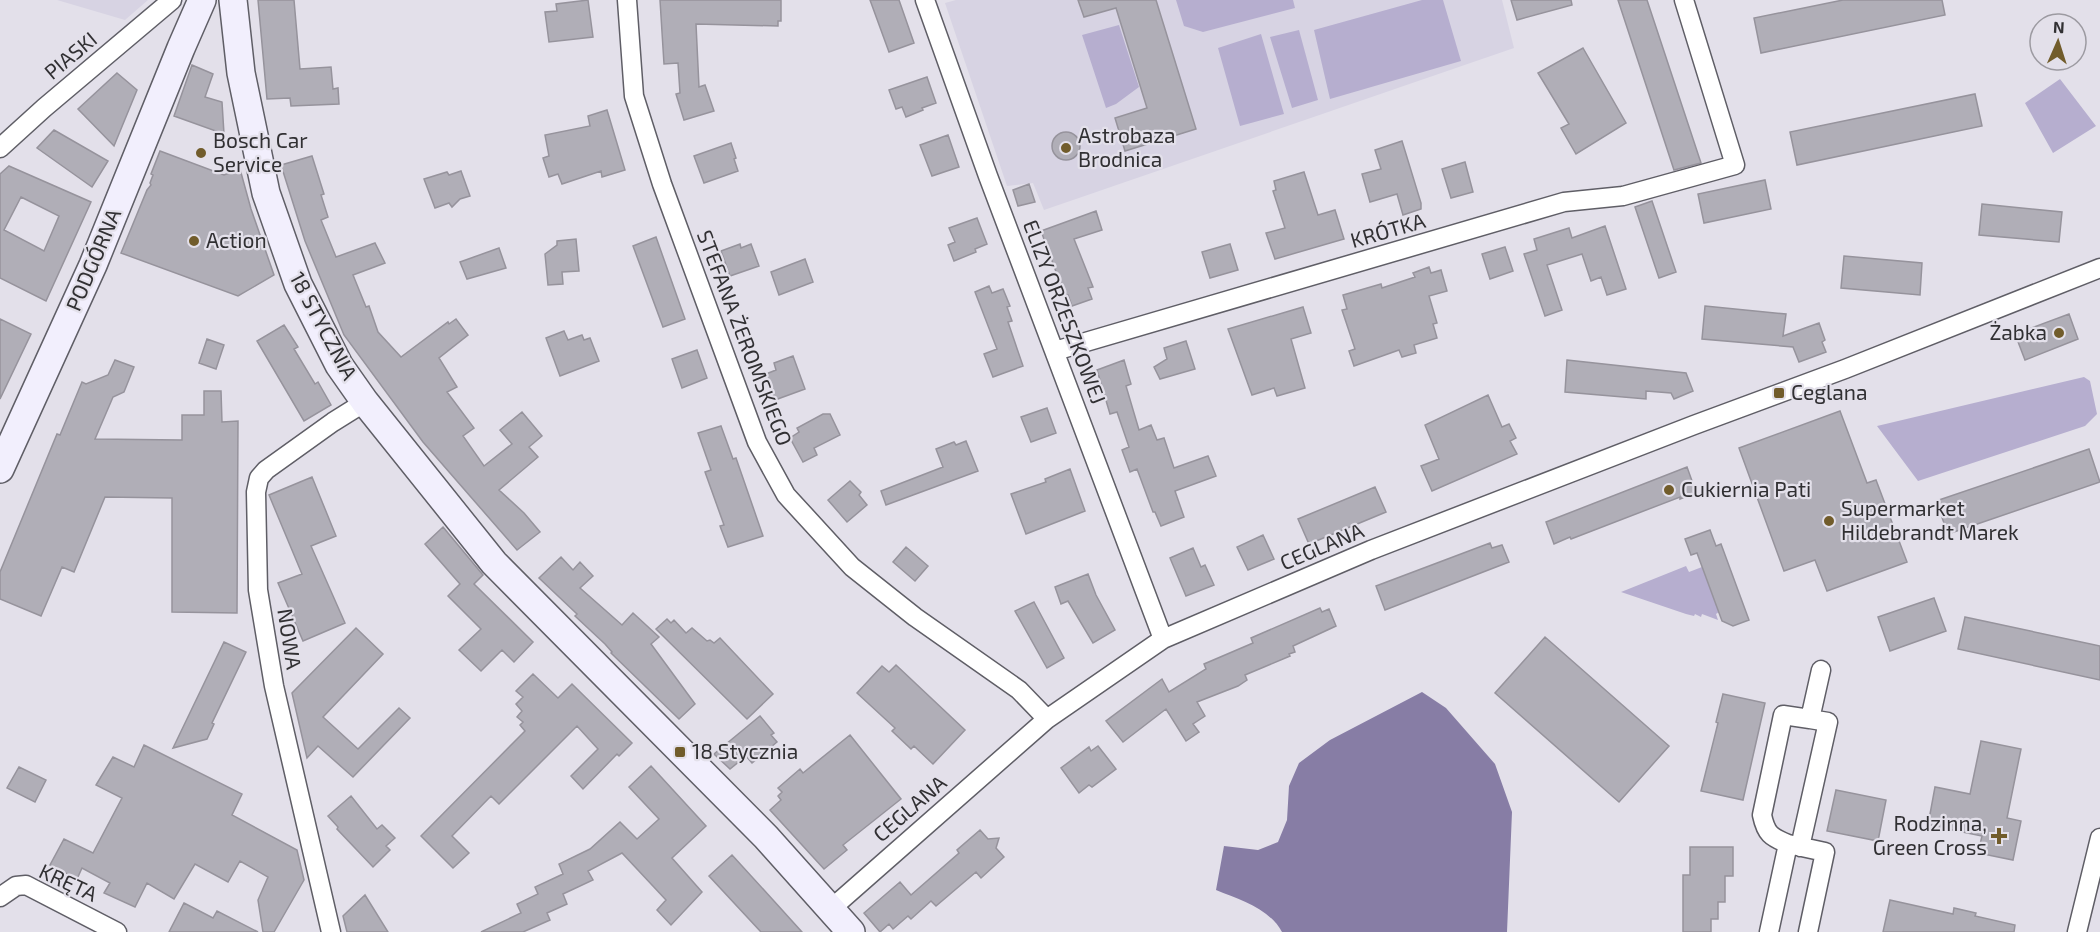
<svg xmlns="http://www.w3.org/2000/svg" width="2100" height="932" font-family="'Exo 2',sans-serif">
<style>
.built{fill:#d7d3e3}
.green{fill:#b6aecf}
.water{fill:#877da5}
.building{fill:#b0aeb7;stroke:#96939c;stroke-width:1.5;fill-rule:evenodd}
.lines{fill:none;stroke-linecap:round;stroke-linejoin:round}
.street-casing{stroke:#5f5e66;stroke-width:21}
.secondary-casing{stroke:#5f5e66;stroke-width:30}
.street{stroke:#fff;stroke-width:18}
.secondary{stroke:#f2effd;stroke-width:27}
.poi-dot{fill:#715c2b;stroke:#e3e0ea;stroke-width:2}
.labels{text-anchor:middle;stroke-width:4.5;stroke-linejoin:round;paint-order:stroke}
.street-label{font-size:21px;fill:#313033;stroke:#e3e0ea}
.poi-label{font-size:21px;fill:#313033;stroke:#e3e0ea;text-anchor:start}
</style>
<rect width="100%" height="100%" fill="#e3e0ea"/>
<path class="built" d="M57,0H148L125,20Z
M956,0H1502L1514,48L1044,210L1033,183L1007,186L945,3Z"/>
<path class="green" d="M1176,0H1293L1295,8L1203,32L1184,26Z
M1422,0H1443L1461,61L1330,99L1314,30Z
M1119,25L1139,87L1116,104L1106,108L1082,35Z
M1299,30L1318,100L1292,108L1270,37Z
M1261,34L1284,114L1240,126L1218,48Z
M2060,79L2096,126L2053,153L2025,103Z
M2084,377L2090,381L2097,414L2085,426L1918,481L1877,426Z
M1686,566L1689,572L1702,567L1719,612L1716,614L1718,620L1702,614L1701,617L1695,614L1694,616L1686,614L1621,592Z"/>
<path class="water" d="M1422,692L1446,708L1495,764L1512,812L1507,932H1282C1269,908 1240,900 1216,890L1224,846L1258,850L1278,842L1287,820L1289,786L1299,763L1330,740Z"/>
<path class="building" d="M258,0H294L300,69L331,67L333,89L338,88L339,104L291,106L290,98L267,99Z
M588,0L593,37L549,42L545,12L557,11L556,4Z
M660,0H781V21H778V26L696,24L699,87L705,85L714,111L684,120L676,94L680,93L678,63L664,64Z
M870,0H899L914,43L889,52Z
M1078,0H1156L1196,129L1125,151L1115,118L1147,108L1116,8L1084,17Z
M1511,0H1571L1572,5L1517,20Z
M1618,0H1647L1701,163L1674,170Z
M1843,0H1942L1945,15L1761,53L1754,18Z
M1583,48L1626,123L1576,154L1561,128L1569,124L1538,73Z
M192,65L213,74L205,97L222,102L224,134L174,116Z
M117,73L137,90L114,146L78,109Z
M927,77L936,103L922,108L923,110L906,117L902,107L896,109L889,90Z
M1975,94L1982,126L1797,165L1790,132Z
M607,110L625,170L602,177L601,171L562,184L558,174L549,177L543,158L549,156L545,135L590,126L588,116Z
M54,130L108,161L92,187L37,148Z
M1052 146a14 14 0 1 1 28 0a14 14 0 1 1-28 0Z
M948,135L959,167L932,176L920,145Z
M1402,141L1421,203V209L1403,215L1397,194L1370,202L1362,174L1381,169L1375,150Z
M731,143L736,158L734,159L738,171L704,183L694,156Z
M160,151L224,175L240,169L251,209L274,275L238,296L121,253L147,190L151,185L150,183L153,175L151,174Z
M312,156L324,194L321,195L328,217L321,220L336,257L375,243L385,263L353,275L366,307L369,306L378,332L401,357L448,322L449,324L456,319L468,335L439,358L457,387L447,392L474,428L463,436L484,466L512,444L500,430L522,412L542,436L529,447L538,457L499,490L524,513L540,532L517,550L423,442L344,335L305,241L281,165Z
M1465,162L1473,192L1451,198L1442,169Z
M9,166L91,202L46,301L0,278V174ZM21,197L59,216L44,251L4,230Z
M461,171L470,196L460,199L452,207L449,203L435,208L424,179L447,172L449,175Z
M1304,172L1318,215L1335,210L1344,239L1275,259L1266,233L1285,228L1273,191L1276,190L1274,181Z
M1765,180L1771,209L1704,223L1698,194Z
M1029,184L1035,202L1018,206L1013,190Z
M1652,201L1676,272L1659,278L1635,207Z
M1982,204L2062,212L2059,242L1979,235Z
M1096,211L1102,230L1074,239L1093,287L1088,288L1092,299L1072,306L1068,295L1065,296L1041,231Z
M977,218L987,244L975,249L976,252L954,261L948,245L955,242L949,228Z
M1605,226L1626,289L1607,295L1601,277L1591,281L1582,254L1547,265L1562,310L1545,316L1524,254L1537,250L1534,239L1569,228L1572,238Z
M656,237L685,319L663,327L633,246Z
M576,239L579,271L562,272L563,284L548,285L545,254L557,245V241Z
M740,244L741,248L751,244L759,266L730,276L721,251Z
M1230,244L1238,270L1210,278L1202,252Z
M1505,247L1513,271L1490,279L1482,254Z
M499,248L506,268L467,279L460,262Z
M1844,256L1922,263L1920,295L1841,288Z
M805,259L813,282L779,295L771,272Z
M1429,267L1431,273L1441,270L1447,291L1429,296L1437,323L1433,324L1437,338L1414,345L1416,353L1402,357L1399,350L1354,366L1349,351L1355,349L1342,310L1347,309L1343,295L1381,284L1382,288L1415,277L1413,273Z
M989,286L992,293L1003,289L1010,306L1007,307L1012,321L1008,322L1023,366L993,377L984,354L997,349L975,292Z
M1705,306L1786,314L1783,336L1819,323L1825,340L1822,342L1826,352L1799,362L1793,347L1702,339Z
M1303,307L1311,333L1291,339L1305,388L1277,396L1274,388L1252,395L1228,329Z
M2069,314L2078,339L2025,360L2015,334Z
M0,319L31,334L0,399Z
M284,325L298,347L294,349L315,384L318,382L331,405L304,421L257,341Z
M564,331L568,340L582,335L584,340L590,338L599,361L560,376L546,338Z
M207,339L224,345L216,369L199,363Z
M1186,341L1195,369L1160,379L1154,367L1167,359L1164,348Z
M697,350L707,378L682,388L672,359Z
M793,356L805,389L775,400L766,374L776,370L774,363Z
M115,360L134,367L124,392L113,397L95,439L182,440V415H204V391H221L222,422L238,421L237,613L172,612V498L105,497L74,572L62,567L41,616L0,599V572L57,434L60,435L82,382L86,384L108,375Z
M1124,360L1131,384L1126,386L1139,430L1151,425L1157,440L1164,438L1174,468L1208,456L1216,476L1175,491L1184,517L1161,526L1155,512H1153L1137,469L1130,472L1122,450L1129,447L1117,412L1110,414L1097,370Z
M1567,360L1686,373L1693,391L1674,399L1671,393L1646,391V399L1565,392Z
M1488,395L1502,427L1509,424L1516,438L1510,441L1517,454L1432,491L1421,466L1439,459L1425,425Z
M1047,408L1056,433L1031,442L1021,417Z
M1840,411L1867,483L1876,480L1907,562L1827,591L1815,560L1784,571L1739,448Z
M823,414H830L840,435L814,448L817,455L803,462L790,438L799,432L797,428Z
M721,426L733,459L736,458L763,536L728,547L720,526L724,525L705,472L711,470L698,433Z
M966,441L978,471L886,505L881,491L943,467L936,449L954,442L956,445Z
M2089,449L2100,482L1948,534L1936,501Z
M1687,467L1696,492L1680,499V497L1571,539L1570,537L1554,544L1546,522Z
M1070,469L1085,511L1026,534L1011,494L1046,482L1045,479Z
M312,477L336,536L311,546L345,623L303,641L278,583L302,574L269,495Z
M850,481L861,492L859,495L867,505L847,522L828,500Z
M1375,487L1386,512L1309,544L1298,519Z
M443,527L483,575L474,584L533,642L514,662L502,650L481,671L459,650L481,629L448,596L460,584L425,544Z
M1710,530L1716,546L1721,544L1749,620L1733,626L1722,621L1697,553L1691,555L1685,539Z
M1263,535L1274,559L1248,570L1237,547Z
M1490,543L1492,548L1502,545L1509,562L1385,610L1376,586Z
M906,547L928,566L915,581L893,562Z
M1193,548L1201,567L1205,565L1214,585L1186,596L1170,558Z
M561,557L573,570L580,562L593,576L580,588L622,625L633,613L659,637L651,644L695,704L679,719L611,653L612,652L605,644L575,616L577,614L539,578Z
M1088,574L1096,595L1115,630L1093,643L1068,601L1061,604L1055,587Z
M1934,598L1946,631L1890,651L1878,617Z
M1034,602L1064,658L1047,668L1015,611Z
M1320,608L1322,612L1329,609L1336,626L1293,646L1295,652L1289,654L1290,656L1245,675L1247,680L1238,686L1197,702L1205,716L1193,724L1199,732L1186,741L1166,709L1123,742L1106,721L1162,679L1169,692L1206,669L1204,664L1253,643L1251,638Z
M1965,617L2100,646V680L1958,649Z
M667,619L671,623L674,620L686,633L692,628L707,641L710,640L714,643L720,638L773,694L747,719L656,629Z
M356,628L383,654L323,717L358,749L399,708L410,718L353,777L318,746L307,758L292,693Z
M1545,637L1669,746L1619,802L1495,693Z
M224,642L246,652L212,723L214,724L207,739L173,748Z
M896,665L965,730L933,764L914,746L911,749L892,731L895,728L857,693L882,666L889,672Z
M533,674L558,698L572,684L632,743L619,756L617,754L583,789L571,776L598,749L577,726L499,804L491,796L452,836L469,853L453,868L421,836L525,731L520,725L523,722L517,717L522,711L516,704L523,697L516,691Z
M1723,694L1765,703L1743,800L1701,791L1718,723L1716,722Z
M760,716L774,733L771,735L777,742L752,763L746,756L730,769L714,754Z
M850,735L901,799L843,845L847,850L824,869L770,810L781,800L778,796L782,792L778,788L800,769L803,773Z
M1981,741L2021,749L2007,818L2021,821L2013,860L1978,853L1982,836L1928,825L1935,787L1970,794Z
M144,745L242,794L232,815L297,850L304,880L274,932H263L258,900L268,877L240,861L228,882L195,864L174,899L147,883L135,907L104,893L110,883L82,868L77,879L50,865L64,839L93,853L122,798L96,785L113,757L134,767Z
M1098,746L1116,769L1092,787L1089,785L1079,793L1061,768L1089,747L1091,751Z
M651,766L706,826L672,858L702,892L671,925L657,910L666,900L622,853L588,871L593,880L563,894L567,904L547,913L550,920L523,932H481L521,913L517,904L538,894L535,887L563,874L559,864L590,849L620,822L637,839L659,819L629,787Z
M19,767L46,780L35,802L7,788Z
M1836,790L1886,800L1878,841L1827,831Z
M351,796L377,829L382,825L395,838L386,846L390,850L373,867L337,829L338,827L328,816Z
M980,830L988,839L999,838L996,848L1004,857L981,878L976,872L936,906L931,901L911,919L908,916L893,929L889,924L880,932L864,913L900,882L911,895L959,853L957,850Z
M1690,847H1733V876H1725V902H1718V919H1711V932H1683V875H1690Z
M732,855L764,890L802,932H761L709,876Z
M365,895L388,932H347L343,916Z
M1890,900L1953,914L1954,908L1976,913L1975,916L2015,925L2014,932H1883Z
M184,903L213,918L217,911L258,932H169Z"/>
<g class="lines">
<defs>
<path id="street" d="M627,0L634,96L662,184L757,442L786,495L852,567L915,617L1019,690L1047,719
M925,0L988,176L1163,639
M0,148L44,108L172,0
M1055,351L1564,202L1623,196L1735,165L1684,0
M1788,844C1771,837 1766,834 1762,815L1783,715L1810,719
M1800,847L1828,722L1810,719L1821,670
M0,897L16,886L26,885L117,932
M832,908L1047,719L1163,639L1371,550L1694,425L1845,369L2100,268
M331,932L274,686L258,590L256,492L259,478L266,470L333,422L365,402
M1769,932L1788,844L1825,852L1808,932
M2077,932L2100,838"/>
<path id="secondary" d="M233,0L241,73L266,193L298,284L339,365L365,402L494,563L766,837L851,932
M0,469L93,265L181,48L202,0"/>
</defs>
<use href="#street" class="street-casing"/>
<use href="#secondary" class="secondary-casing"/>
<use href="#street" class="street"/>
<use href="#secondary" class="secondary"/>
</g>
<g class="poi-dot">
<circle cx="1066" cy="148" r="6"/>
<circle cx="201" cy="153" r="6"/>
<circle cx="194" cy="241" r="6"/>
<circle cx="2059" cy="333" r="6"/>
<rect x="1773" y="387" width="12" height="12" rx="3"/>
<circle cx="1669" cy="490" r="6"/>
<circle cx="1829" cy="521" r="6"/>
<rect x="674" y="746" width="12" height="12" rx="3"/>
<path d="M1996 827h6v6h6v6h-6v6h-6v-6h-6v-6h6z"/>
</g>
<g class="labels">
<g class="street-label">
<text transform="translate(71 56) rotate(-40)" y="7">PIASKI</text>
<text transform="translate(1388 231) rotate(-16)" y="7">KRÓTKA</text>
<text transform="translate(94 260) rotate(-67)" y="7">PODGÓRNA</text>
<text transform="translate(1064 312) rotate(69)" y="7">ELIZY ORZESZKOWEJ</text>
<text transform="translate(323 326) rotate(62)" y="7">18 STYCZNIA</text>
<text transform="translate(744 338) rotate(69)" y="7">STEFANA ŻEROMSKIEGO</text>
<text transform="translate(1322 547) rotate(-23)" y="7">CEGLANA</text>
<text transform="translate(289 639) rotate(81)" y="7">NOWA</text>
<text transform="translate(910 809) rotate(-41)" y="7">CEGLANA</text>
<text transform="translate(68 883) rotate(25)" y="7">KRĘTA</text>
</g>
<g class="poi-label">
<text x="1078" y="143">Astrobaza<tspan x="1078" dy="24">Brodnica</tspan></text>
<text x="213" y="148">Bosch Car<tspan x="213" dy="24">Service</tspan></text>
<text x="206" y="248">Action</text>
<text x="2047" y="340" text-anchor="end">Żabka</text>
<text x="1791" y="400">Ceglana</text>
<text x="1681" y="497">Cukiernia Pati</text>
<text x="1841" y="516">Supermarket<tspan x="1841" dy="24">Hildebrandt Marek</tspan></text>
<text x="692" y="759">18 Stycznia</text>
<text x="1987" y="831" text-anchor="end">Rodzinna,<tspan x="1987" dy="24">Green Cross</tspan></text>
</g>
</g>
<g transform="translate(2058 42) rotate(3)"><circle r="28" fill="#e3e0ea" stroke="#9c9aa1" stroke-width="1.5"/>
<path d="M0-4.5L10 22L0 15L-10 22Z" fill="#715c2b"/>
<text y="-9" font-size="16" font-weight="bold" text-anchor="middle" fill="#313033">N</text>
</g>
</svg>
